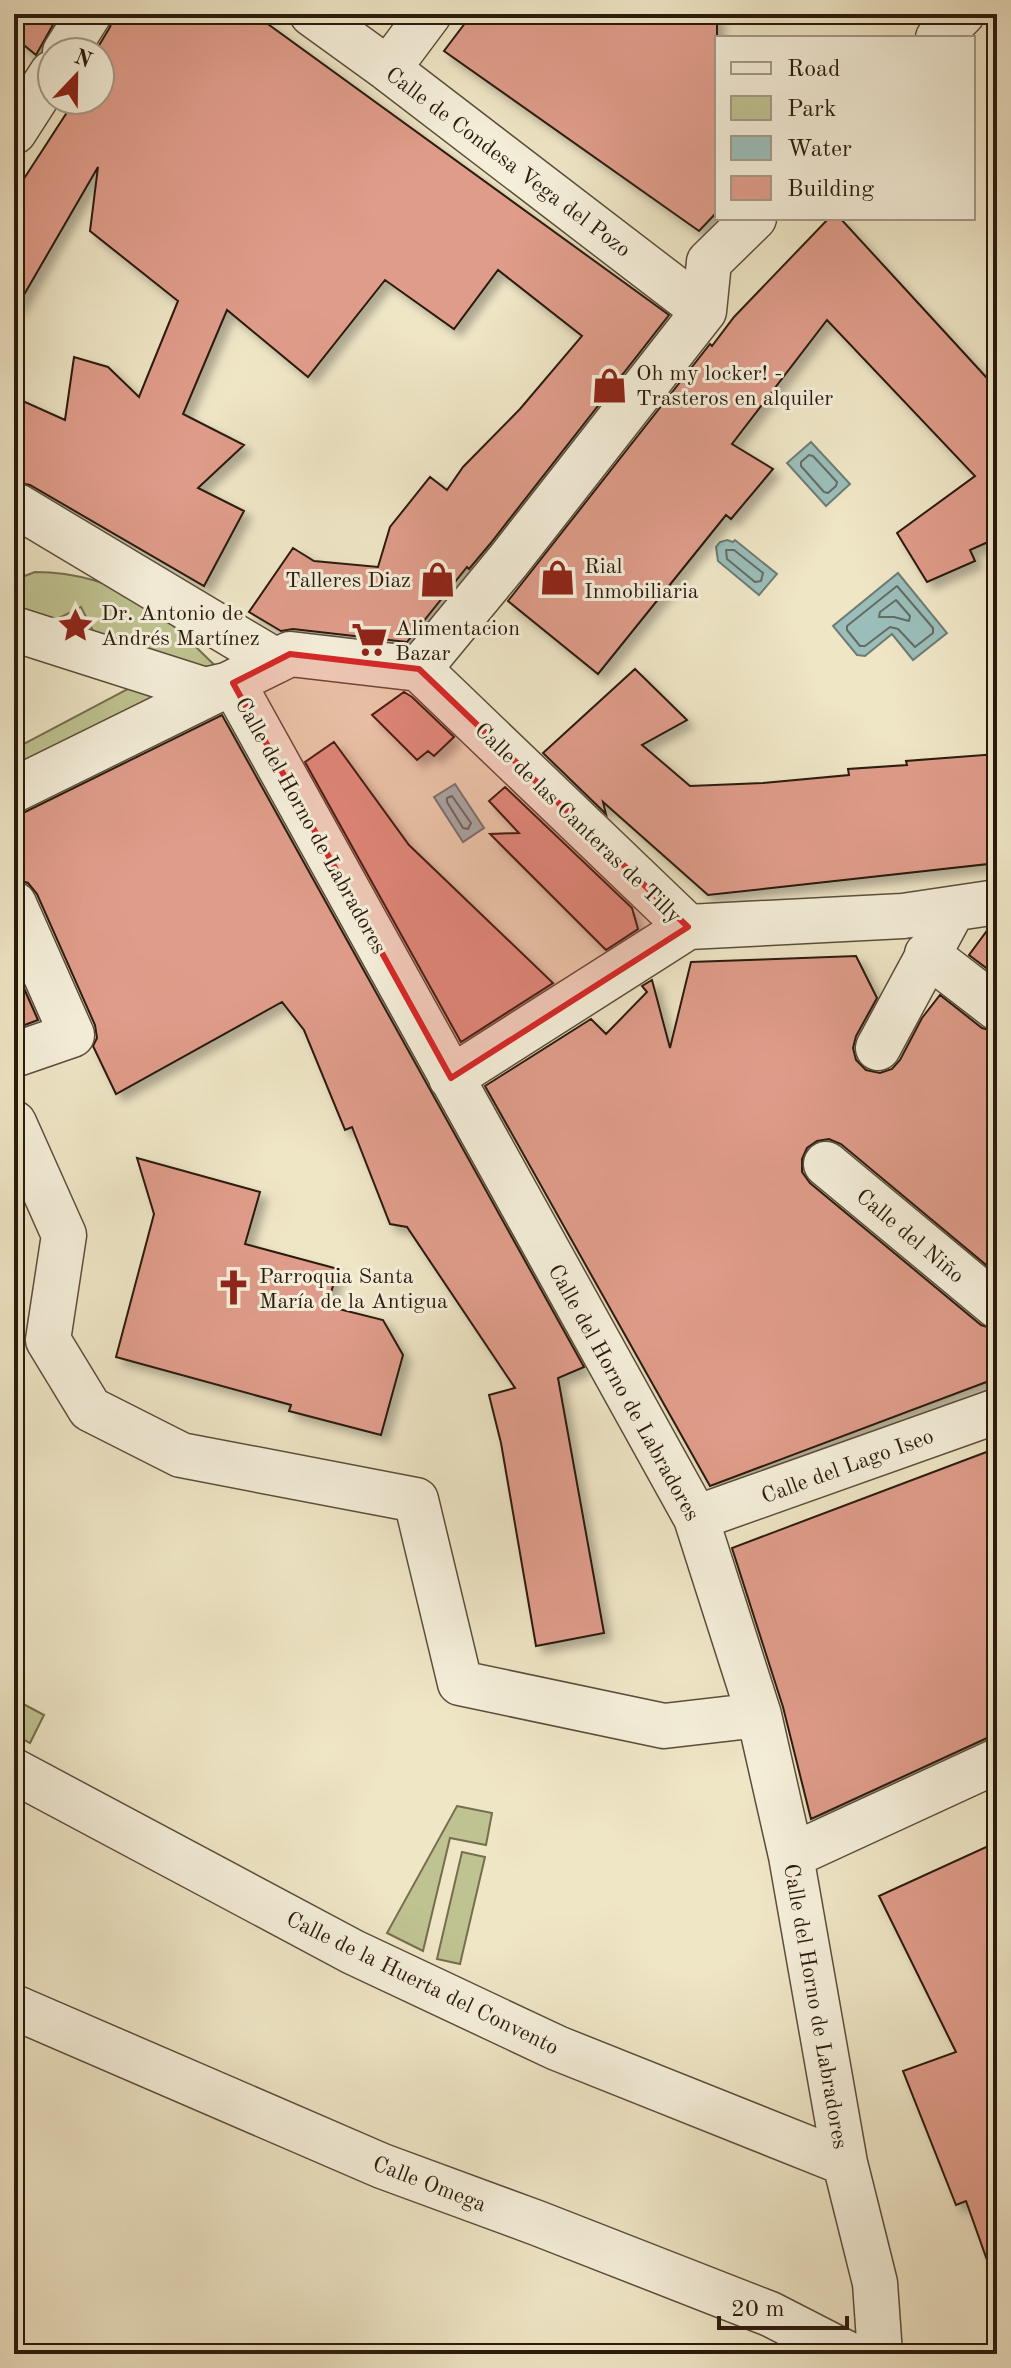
<svg xmlns="http://www.w3.org/2000/svg" width="1011" height="2368" font-family="'Old Standard TT',serif">
<style>
.green{fill:#bfc391;stroke:#756e4f;stroke-width:2}
.water{fill:#9bbeba;stroke:#6e7c75;stroke-width:2}
.lines{fill:none;stroke-linecap:round;stroke-linejoin:round}
.shore{stroke:#636c64;stroke-width:2}
.building{fill:#df9c8a;stroke:#2b1a0d;stroke-width:2;filter:url(#shadow)}
.minor-casing{stroke:#5c4d3b;stroke-width:47}
.minor{stroke:#f5efda;stroke-width:44}
.marked{fill:#d62828;fill-opacity:0.2;stroke:#d62828;stroke-width:6;stroke-linejoin:round}
.labels{text-anchor:middle;stroke-width:6;stroke-linejoin:round;paint-order:stroke}
.street-label{font-size:22px;fill:#2b1a0d;stroke:#f5efda}
.poi-label{font-size:22px;fill:#2b1a0d;stroke:#f5efda;text-anchor:start}
</style>
<defs>
<filter id="shadow"><feDropShadow dx="7" dy="7" stdDeviation="4" flood-color="#0004"/></filter>
</defs>
<rect width="100%" height="100%" fill="#efe6c6"/>
<filter id="stains"><feTurbulence type="fractalNoise" baseFrequency=".0025" numOctaves="4"/><feColorMatrix values="0 0 0 0 .2 0 0 0 0 .09 0 0 0 0 .02 0 0 0 .5 -.17"/></filter>
<radialGradient id="worn" r=".72"><stop offset=".6" stop-color="#630" stop-opacity="0"/><stop offset="1" stop-color="#630" stop-opacity=".3"/></radialGradient>
<path class="green" d="M35,572C74,572 115,583 148,605C173,622 199,651 222,672L218,681L93,631L81,607L57,619L62,630L14,613V580Z
M139,683L191,698L14,786V749Z
M14,1699L44,1715L30,1743L14,1734Z
M457,1806L492,1813L486,1845L450,1838L423,1951L387,1933Z
M462,1852L485,1857L460,1964L437,1959Z"/>
<path class="water" d="M811,442L850,484L826,506L787,463Z
M727,540L733,542L735,540L777,574L759,595L718,561L716,547L720,542Z
M898,573L947,633L913,660L892,634L865,656L857,655L833,626Z
M455,784L484,828L463,842L434,797Z"/>
<g class="lines">
<path class="shore" d="M809,455L813,456L837,482L836,486L828,493L824,492L801,466V462Z
M726,550H734L763,573L761,581L755,582L727,559Z
M897,586L933,628V633L915,647L898,629L890,627L865,646H860L847,630V626Z
M896,600L910,616L909,621L894,617H879L880,612Z
M452,796L471,823L468,829L463,828L447,802V798Z"/>
</g>
<path class="building" d="M14,14H59L36,55L14,37Z
M114,14H254L669,315L490,544L469,569L467,567L407,642L293,629L281,631L249,612L293,548L314,561L378,567L390,527L430,477L447,490L463,467L520,409L582,336L498,270L454,329L385,280L308,377L227,310L183,414L244,445L198,488L244,511L204,586L30,485L14,482V397L65,420L74,357L108,367L139,397L178,301L90,231L98,167L14,312V194L75,100H100V52H95L110,27Z
M472,14H717V212L699,231L444,51Z
M829,218H840L997,389V538L970,550L975,561L927,582L897,533L975,476L827,320L732,444L773,469L731,519L726,515L598,674L508,601L710,344L712,346L734,317Z
M635,669L687,720L642,745L690,786L763,783L849,775L848,769L907,765L906,761L997,754V863L708,895L603,802L606,814L543,753Z
M404,692L412,697L454,737L434,756L428,751L417,760L372,715Z
M222,715L584,1367L558,1378L604,1633L536,1646L501,1443L489,1395L515,1388L407,1227L390,1224L352,1127L345,1130L304,1030L282,1002L116,1094L93,1046L97,1038L95,1025L37,894L28,883L14,879V815L25,812Z
M334,742L409,845L553,983L461,1042L305,762Z
M505,787L632,908L638,929L606,950L490,834L519,833L489,801Z
M997,927V976L969,955L989,928Z
M856,956L877,998L856,1036L853,1048L856,1060L866,1070L880,1073L892,1069L900,1060L922,1018L940,995L982,1028L997,1032V1274L841,1144L829,1139L817,1141L807,1148L802,1159V1172L810,1183L981,1325L997,1330V1378L710,1486L485,1086L591,1019L606,1034L647,992L642,986L652,980L670,1048L691,962Z
M14,966L38,1020L14,1029Z
M137,1158L260,1192L245,1244L338,1269L327,1306L383,1320L403,1355L381,1435L289,1411L291,1405L116,1357L154,1214Z
M997,1448V1736L987,1738L811,1819L783,1707L732,1548Z
M997,1842V2273L992,2274L966,2201L956,2205L903,2071L956,2052L879,1896Z"/>
<g class="lines">
<defs>
<path id="minor" d="M312,14L388,69L704,311
M938,38L962,14
M65,52L89,14
M388,69L429,14
M14,132L52,73
M14,509L17,506L276,661
M14,629L205,690L231,684
M419,669L688,927L903,916L997,902
M419,669L509,560L704,311L709,262L754,218
M233,683L696,1518L759,1715L791,1856L845,2163L875,2283L880,2354
M14,790L290,654L419,669
M14,904L72,1035L14,1055
M927,954L997,1008
M878,1048L953,909
M451,1078L688,927
M14,1123L64,1235L48,1340L90,1409L181,1455L416,1500L460,1683L664,1726L759,1715
M826,1164L997,1306
M696,1518L997,1411
M14,1771L353,1952L557,2048L845,2163
M791,1856L997,1761
M14,2007L382,2166L537,2223L770,2314L848,2354"/>
</defs>
<use href="#minor" class="minor-casing"/>
<use href="#minor" class="minor"/>
</g>
<path class="marked" d="M290,654L419,669L688,927L451,1078L233,683Z"/>
<defs>
<symbol id="shop-bare" viewBox="-9 -9 18 18"><path d="M-5-2.5h2.3a2.7 3.5 0 0 1 5.4 0H5L5.5 6h-11ZM-1.5-2.5h3a1.5 2.3 0 0 0-3 0Z" fill="#8f2418" stroke="#f5efda" stroke-width="2.5" paint-order="stroke"/></symbol>
<symbol id="sight-bare" viewBox="-9 -9 18 18"><path d="M0-6L1.8-2.2L6-1.7L2.9 1.2L3.7 5.4L0 3.3L-3.7 5.4L-2.9 1.2L-6-1.7L-1.8-2.2Z" fill="#8f2418" stroke="#f5efda" stroke-width="2.5" paint-order="stroke"/></symbol>
<symbol id="supermarket-bare" viewBox="-9 -9 18 18"><path d="M-6-5.5h2.5l.6 2H6L4.5 2H-2.5L-4.4-4H-6ZM-1.5 3.2a1.3 1.3 0 1 0 .1 0ZM3 3.2a1.3 1.3 0 1 0 .1 0Z" fill="#8f2418" stroke="#f5efda" stroke-width="2.5" paint-order="stroke"/></symbol>
<symbol id="church-bare" viewBox="-9 -9 18 18"><path d="M-1.2-6h2.4v3.5h3.3v2.4h-3.3V6h-2.4V-.1h-3.3v-2.4h3.3Z" fill="#8f2418" stroke="#f5efda" stroke-width="2.5" paint-order="stroke"/></symbol>
</defs>
<g fill-rule="evenodd">
<use href="#shop-bare" x="584" y="360" width="51" height="51"/>
<use href="#shop-bare" x="532" y="552" width="51" height="51"/>
<use href="#shop-bare" x="412" y="554" width="51" height="51"/>
<use href="#sight-bare" x="50" y="600" width="51" height="51"/>
<use href="#supermarket-bare" x="344" y="614" width="51" height="51"/>
<use href="#church-bare" x="208" y="1262" width="51" height="51"/>
</g>
<g class="labels">
<g class="street-label">
<text transform="translate(509 161) rotate(37)" y="8">Calle de Condesa Vega del Pozo</text>
<text transform="translate(579 822) rotate(44)" y="8">Calle de las Canteras de Tilly</text>
<text transform="translate(312 825) rotate(61)" y="8">Calle del Horno de Labradores</text>
<text transform="translate(911 1235) rotate(40)" y="8">Calle del Niño</text>
<text transform="translate(625 1392) rotate(61)" y="8">Calle del Horno de Labradores</text>
<text transform="translate(847 1465) rotate(-20)" y="8">Calle del Lago Iseo</text>
<text transform="translate(423 1982) rotate(26)" y="8">Calle de la Huerta del Convento</text>
<text transform="translate(817 2006) rotate(80)" y="8">Calle del Horno de Labradores</text>
<text transform="translate(430 2183) rotate(21)" y="8">Calle Omega</text>
</g>
<g class="poi-label">
<text x="636" y="380">Oh my locker! -<tspan x="636" dy="25">Trasteros en alquiler</tspan></text>
<text x="584" y="573">Rial<tspan x="584" dy="25">Inmobiliaria</tspan></text>
<text x="411" y="587" text-anchor="end">Talleres Diaz</text>
<text x="101" y="620">Dr. Antonio de<tspan x="101" dy="25">Andrés Martínez</tspan></text>
<text x="395" y="635">Alimentacion<tspan x="395" dy="25">Bazar</tspan></text>
<text x="259" y="1283">Parroquia Santa<tspan x="259" dy="25">María de la Antigua</tspan></text>
</g>
</g>
<rect width="1011" height="2368" fill="none" stroke="#efe6c6" stroke-width="48"/>
<rect x="16" y="16" width="979" height="2336" fill="none" stroke="#2b1a0d" stroke-width="4"/>
<rect x="24" y="24" width="963" height="2320" fill="none" stroke="#2b1a0d" stroke-width="2"/>
<rect x="715" y="36" width="260" height="184" fill="#f5efda" stroke="#a49a88" stroke-width="2"/>
<rect x="731" y="62" width="40" height="12" fill="#f5efda" stroke="#a49a88" stroke-width="2"/>
<text x="787" y="76" font-size="24" fill="#2b1a0d">Road</text>
<rect x="731" y="96" width="40" height="24" fill="#bfc391" stroke="#a49a88" stroke-width="2"/>
<text x="787" y="116" font-size="24" fill="#2b1a0d">Park</text>
<rect x="731" y="136" width="40" height="24" fill="#9bbeba" stroke="#a49a88" stroke-width="2"/>
<text x="787" y="156" font-size="24" fill="#2b1a0d">Water</text>
<rect x="731" y="176" width="40" height="24" fill="#df9c8a" stroke="#a49a88" stroke-width="2"/>
<text x="787" y="196" font-size="24" fill="#2b1a0d">Building</text>
<g transform="translate(76 76) rotate(22)"><circle r="38" fill="#f5efda" stroke="#a49a88" stroke-width="2"/>
<path d="M0-6L14 30L0 20L-14 30Z" fill="#8f2418"/>
<text y="-12" font-size="22" font-weight="bold" text-anchor="middle" fill="#2b1a0d">N</text>
</g>
<path d="M719 2316v12h128v-12" fill="none" stroke="#2b1a0d" stroke-width="4"/>
<text x="731" y="2316" font-size="24" fill="#2b1a0d" stroke="#f5efda" stroke-width="6" paint-order="stroke">20 m</text>
<rect width="100%" height="100%" filter="url(#stains)"/>
<rect width="100%" height="100%" fill="url(#worn)"/>
</svg>
